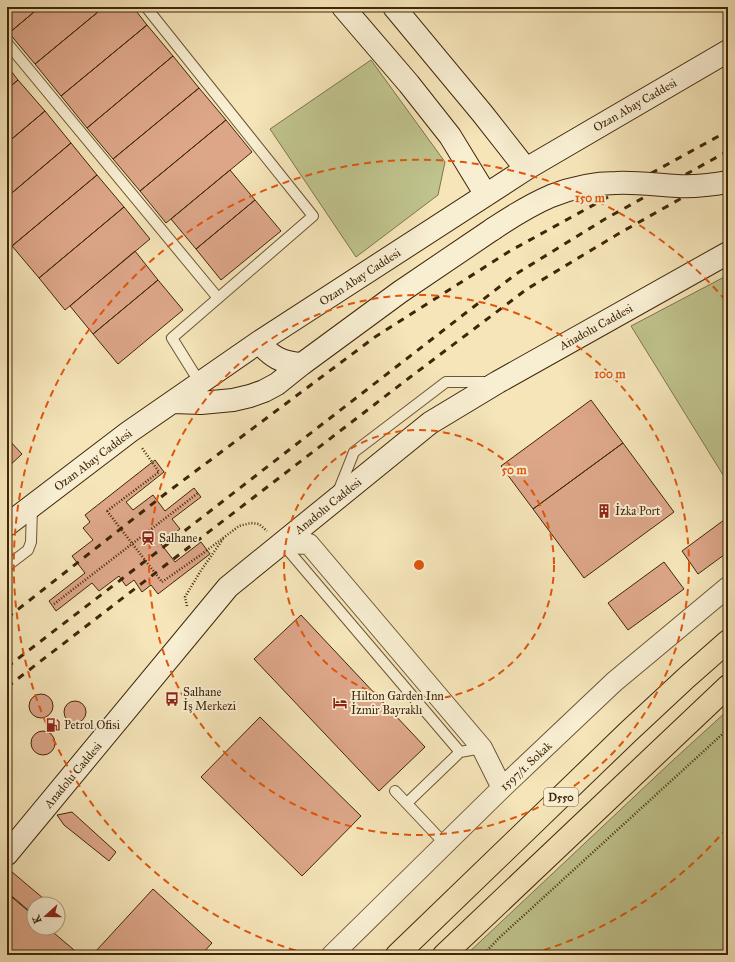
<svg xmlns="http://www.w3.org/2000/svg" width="735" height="962" font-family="'IM FELL Great Primer',serif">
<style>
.green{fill:#bfc38d;stroke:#80744b}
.building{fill:#dda689;stroke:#402609}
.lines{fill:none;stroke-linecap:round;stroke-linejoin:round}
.lane-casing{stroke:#6d5635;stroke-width:12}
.street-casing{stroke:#6d5635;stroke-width:22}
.secondary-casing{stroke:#402609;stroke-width:24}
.highway-casing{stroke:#402609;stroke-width:24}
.path{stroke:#402609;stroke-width:2.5;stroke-dasharray:1 2;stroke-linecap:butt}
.lane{stroke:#f8eed2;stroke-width:10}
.street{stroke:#f8eed2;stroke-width:20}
.secondary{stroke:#f8eed2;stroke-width:22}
.highway{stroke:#f5e5b9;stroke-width:22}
.rail{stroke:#402609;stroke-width:3;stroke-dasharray:7 7;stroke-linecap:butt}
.secondary-bridge-casing{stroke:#402609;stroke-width:24;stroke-linecap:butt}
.path-bridge{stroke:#402609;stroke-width:2.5;stroke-dasharray:1 2;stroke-linecap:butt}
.secondary-bridge{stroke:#f8eed2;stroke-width:22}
.ring{fill:none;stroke:#e0560c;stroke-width:2;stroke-dasharray:7 5}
.labels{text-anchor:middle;stroke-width:4;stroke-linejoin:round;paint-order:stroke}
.shield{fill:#f8eed2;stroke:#776245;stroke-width:1}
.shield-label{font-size:11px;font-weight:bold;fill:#402609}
.street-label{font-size:12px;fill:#402609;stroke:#f8eed2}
.poi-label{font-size:12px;fill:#402609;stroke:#f8eed2;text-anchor:start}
.centre{fill:#e0560c;stroke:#f8eed2;stroke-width:2}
.ring-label{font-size:12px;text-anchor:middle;font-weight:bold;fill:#e0560c;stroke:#f8eed2;stroke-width:4;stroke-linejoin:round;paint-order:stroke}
</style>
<rect width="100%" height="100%" fill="#f5e5b9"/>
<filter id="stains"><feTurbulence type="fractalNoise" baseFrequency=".005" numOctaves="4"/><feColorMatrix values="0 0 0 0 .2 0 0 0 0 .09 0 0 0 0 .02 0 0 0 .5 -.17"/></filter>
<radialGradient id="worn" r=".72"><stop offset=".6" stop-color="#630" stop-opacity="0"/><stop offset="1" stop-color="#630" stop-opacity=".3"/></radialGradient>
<path class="green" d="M371,60L445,162L438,195L356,257L270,129Z
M728,275V483L631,326Z
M728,710V955H466L670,763Z"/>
<path class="building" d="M7,7H40L9,33L7,31Z
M40,7H104L35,64L9,33Z
M104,7H133L147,25L61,96L35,64Z
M147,25L173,56L87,128L61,96Z
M173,56L199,88L113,159L87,128Z
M7,66L18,80L7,89Z
M18,80L45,111L7,143V89Z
M199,88L226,120L140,191L113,159Z
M45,111L71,143L7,197V143Z
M226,120L252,152L166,223L140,191Z
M71,143L97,175L12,246L7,240V197Z
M230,170L255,200L196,249L171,219Z
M97,175L124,207L39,278L12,246Z
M255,200L281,231L221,280L196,249Z
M124,207L150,239L65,310L39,278Z
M135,251L158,280L93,334L70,306Z
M158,280L183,310L118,364L93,334Z
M591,400L623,443L533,509L501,466Z
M7,438L22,454L7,468Z
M623,443L674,512L584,578L533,509Z
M155,460L164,472L126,502L133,510L153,495L165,511L194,488L201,497L172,519L180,529L161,544L175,562L201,542L210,554L158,594L151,585L142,592L134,580L126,586L119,576L99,591L92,583L56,611L49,601L85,573L72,556L93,540L83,528L90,522L85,515Z
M724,520L728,525V552L698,574L682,551Z
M664,562L684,589L628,630L608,603Z
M301,615L425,747L379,791L254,659Z
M29 706a12 12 0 1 1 24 0a12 12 0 1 1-24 0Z
M64 712a11 11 0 1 1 22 0a11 11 0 1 1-22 0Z
M260,717L361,816L302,876L201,777Z
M31 743a12 12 0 1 1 24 0a12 12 0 1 1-24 0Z
M72,812L116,852L109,861L64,825L57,815Z
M12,872L50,904H34V915L7,892V877Z
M153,889L212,943L201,955H98L95,952Z
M7,893L34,916V928H48L80,955H7Z"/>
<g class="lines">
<defs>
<path id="lane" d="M146,7L313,216L172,338L200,383
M7,43L218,298
M338,492L354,452L446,382H490
M282,543L460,752L482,748
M7,566L28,550L31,542L32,507
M395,791L445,844
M407,803L460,752"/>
<path id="street" d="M282,543L309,544L482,748L502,788
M332,955L502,788L614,682L728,587"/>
<path id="secondary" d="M343,7L409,84L450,136L486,195
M394,7L482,113L526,169
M259,342C271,357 282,363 302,364
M174,402L201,403L233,400L250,396L264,391L277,384L302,364L400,292L493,229
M7,525L129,432L259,342L526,169L728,51
M7,854L228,587L430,423L498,382L728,253"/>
<path id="highway" d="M397,955L628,732L686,678L728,641
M444,955L728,686"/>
</defs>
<use href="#lane" class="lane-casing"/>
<use href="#street" class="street-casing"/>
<use href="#secondary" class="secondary-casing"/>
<use href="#highway" class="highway-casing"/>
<path class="path" d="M107,511L159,472L142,448
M162,582L202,554L239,526L251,523L259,524L267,531
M54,604L198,493
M187,606L185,597L200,572L223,539
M483,955L499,938L728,729"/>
<use href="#lane" class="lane"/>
<use href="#street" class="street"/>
<use href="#secondary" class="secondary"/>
<use href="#highway" class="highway"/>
<path class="rail" d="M7,618L165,494L375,337L510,251L728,131
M7,667L187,529L516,274L605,219L728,151
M7,687L409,378L527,289L618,234L728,172"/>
<defs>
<path id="secondary-bridge" d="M493,229C511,217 530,205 551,196C571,188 594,183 616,183C636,182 657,185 677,186C694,187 711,185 728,182"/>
</defs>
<use href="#secondary-bridge" class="secondary-bridge-casing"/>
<path class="path-bridge" d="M107,511L162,582"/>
<use href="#secondary-bridge" class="secondary-bridge"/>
</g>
<g class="ring">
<circle cx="419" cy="565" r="135"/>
<circle cx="419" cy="565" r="270"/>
<path d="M727 828A405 405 0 0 1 531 954M307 954A405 405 0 1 1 727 302"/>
</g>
<defs>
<symbol id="building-bare" viewBox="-9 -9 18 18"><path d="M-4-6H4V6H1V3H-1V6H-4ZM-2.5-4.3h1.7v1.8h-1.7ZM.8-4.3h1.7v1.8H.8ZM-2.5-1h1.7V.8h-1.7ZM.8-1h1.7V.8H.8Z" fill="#8f2418" stroke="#f8eed2" stroke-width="2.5" paint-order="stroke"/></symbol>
<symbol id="station-bare" viewBox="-9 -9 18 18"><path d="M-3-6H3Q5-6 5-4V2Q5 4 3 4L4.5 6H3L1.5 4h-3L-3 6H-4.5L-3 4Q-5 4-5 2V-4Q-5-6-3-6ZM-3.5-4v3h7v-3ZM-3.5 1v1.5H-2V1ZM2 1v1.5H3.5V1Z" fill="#8f2418" stroke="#f8eed2" stroke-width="2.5" paint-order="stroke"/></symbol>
<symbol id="bus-bare" viewBox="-9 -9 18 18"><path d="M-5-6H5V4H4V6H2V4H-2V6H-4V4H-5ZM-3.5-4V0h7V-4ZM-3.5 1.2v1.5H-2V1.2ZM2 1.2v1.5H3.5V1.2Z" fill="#8f2418" stroke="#f8eed2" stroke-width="2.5" paint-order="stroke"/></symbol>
<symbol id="hotel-bare" viewBox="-9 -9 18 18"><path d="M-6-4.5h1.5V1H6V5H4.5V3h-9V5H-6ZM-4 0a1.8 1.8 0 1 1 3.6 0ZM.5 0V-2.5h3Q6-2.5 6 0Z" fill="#8f2418" stroke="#f8eed2" stroke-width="2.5" paint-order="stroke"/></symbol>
<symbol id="fuel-bare" viewBox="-9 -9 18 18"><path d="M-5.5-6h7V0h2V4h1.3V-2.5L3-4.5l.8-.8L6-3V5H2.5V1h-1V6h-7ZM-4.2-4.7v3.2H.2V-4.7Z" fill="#8f2418" stroke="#f8eed2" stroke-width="2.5" paint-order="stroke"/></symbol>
</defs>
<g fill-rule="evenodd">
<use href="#building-bare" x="594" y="501" width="20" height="20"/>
<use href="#station-bare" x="138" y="528" width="20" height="20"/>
<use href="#bus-bare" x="162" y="689" width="20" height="20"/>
<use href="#hotel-bare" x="330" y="693" width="20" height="20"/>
<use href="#fuel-bare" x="43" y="715" width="20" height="20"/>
</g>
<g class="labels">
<rect class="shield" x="544" y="788" width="34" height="18" rx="3"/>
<g class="shield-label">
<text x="561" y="801">D550</text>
</g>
<g class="street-label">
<text transform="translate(635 105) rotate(-30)" y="4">Ozan Abay Caddesi</text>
<text transform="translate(360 277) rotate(-33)" y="4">Ozan Abay Caddesi</text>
<text transform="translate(596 327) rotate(-29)" y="4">Anadolu Caddesi</text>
<text transform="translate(93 460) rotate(-37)" y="4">Ozan Abay Caddesi</text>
<text transform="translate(328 506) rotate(-39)" y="4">Anadolu Caddesi</text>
<text transform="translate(526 766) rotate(-43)" y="4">1597/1. Sokak</text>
<text transform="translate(73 775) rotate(-50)" y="4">Anadolu Caddesi</text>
</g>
<g class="poi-label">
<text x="615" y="515">İzka Port</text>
<text x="159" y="542">Salhane</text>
<text x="183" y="696">Salhane<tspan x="183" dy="14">İş Merkezi</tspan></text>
<text x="351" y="700">Hilton Garden Inn<tspan x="351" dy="14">İzmir Bayraklı</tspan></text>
<text x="64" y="729">Petrol Ofisi</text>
</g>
</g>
<circle cx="419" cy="565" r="6" class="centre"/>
<g class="ring-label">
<text x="590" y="202">150 m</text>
<text x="610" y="378">100 m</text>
<text x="514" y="474">50 m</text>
</g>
<rect width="735" height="962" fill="none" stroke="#f5e5b9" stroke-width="24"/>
<rect x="8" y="8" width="719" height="946" fill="none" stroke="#402609" stroke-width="2"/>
<rect x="12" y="12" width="711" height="938" fill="none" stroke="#402609"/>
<g transform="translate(46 916) rotate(249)"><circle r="19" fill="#f8eed2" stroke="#ae9e82"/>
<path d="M0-3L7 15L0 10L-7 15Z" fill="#8f2418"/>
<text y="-6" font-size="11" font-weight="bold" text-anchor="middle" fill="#402609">K</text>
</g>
<rect width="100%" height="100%" filter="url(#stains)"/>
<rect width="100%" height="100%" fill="url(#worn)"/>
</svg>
